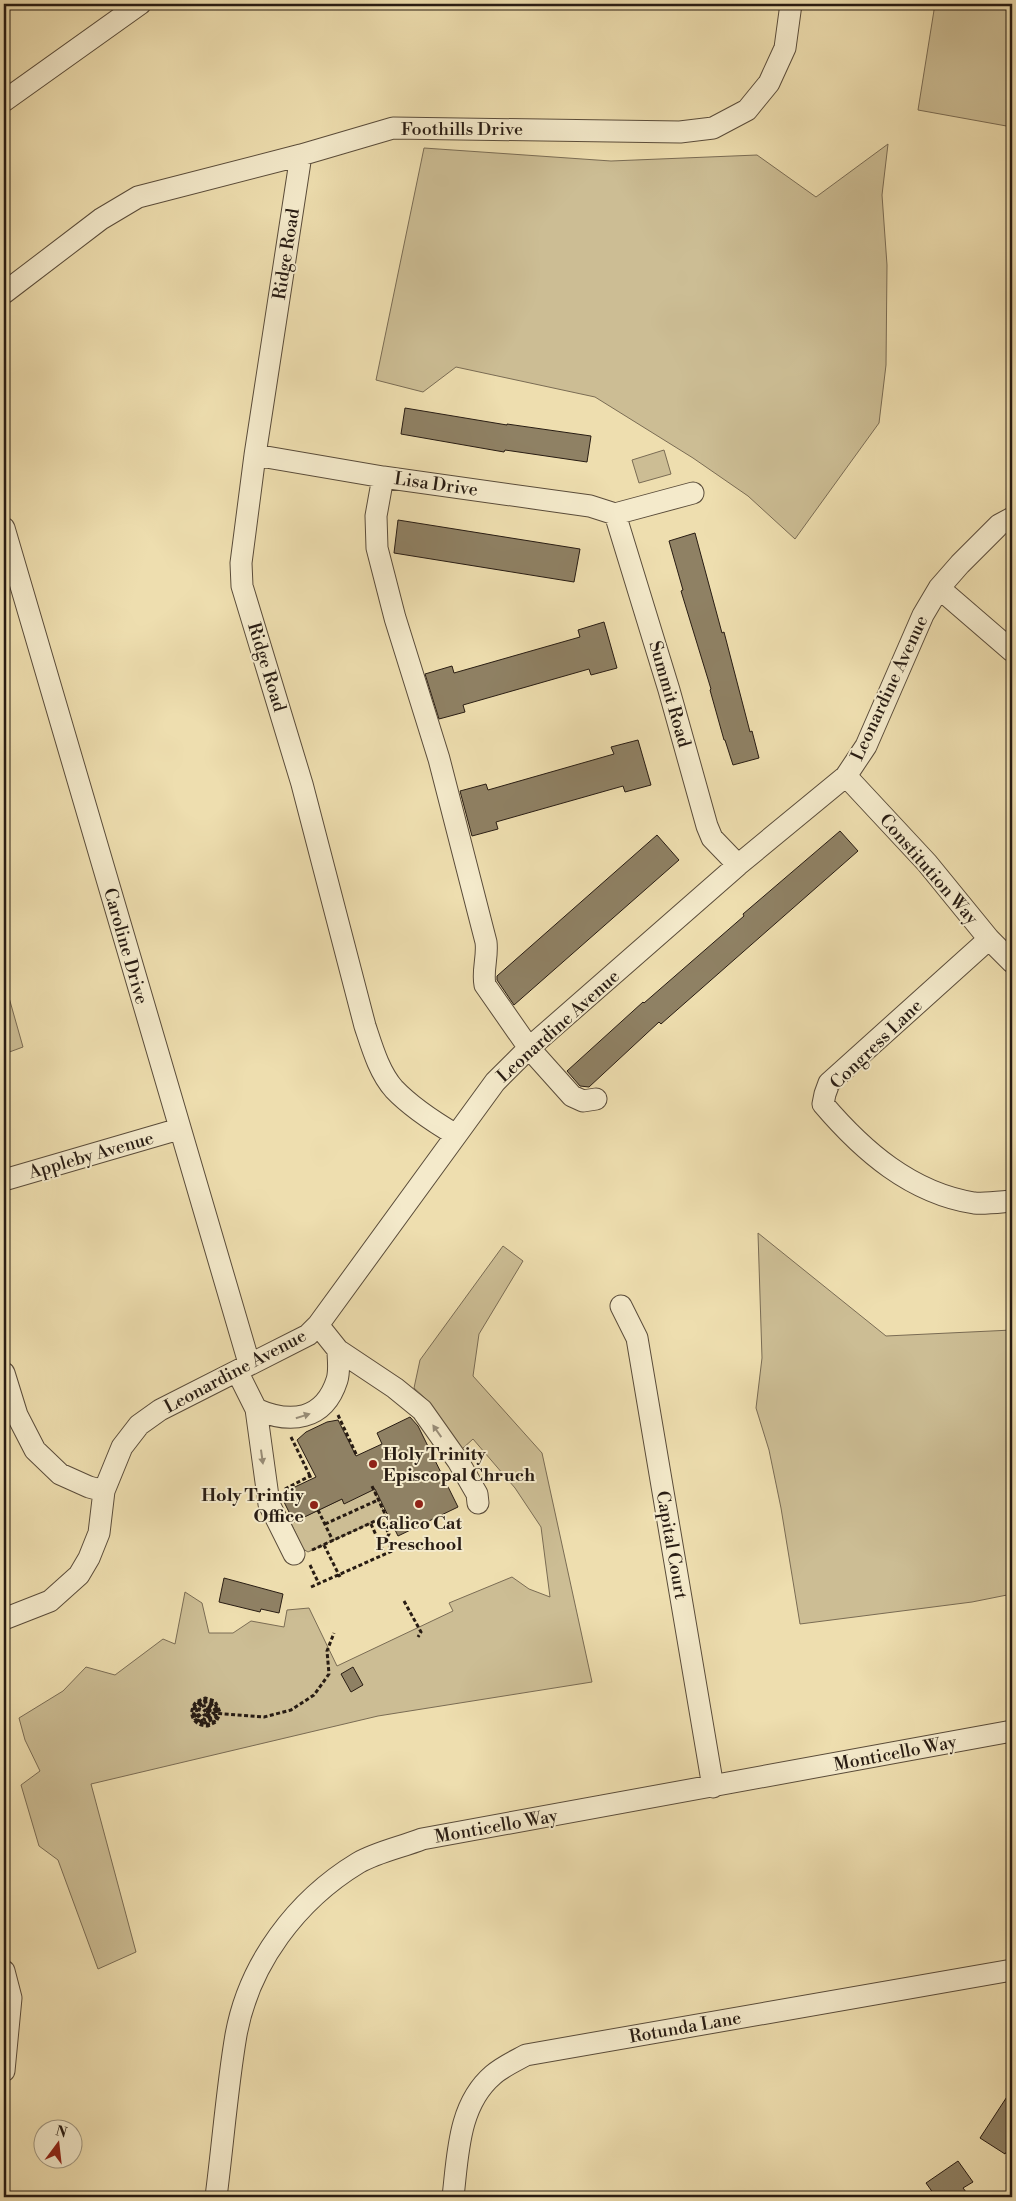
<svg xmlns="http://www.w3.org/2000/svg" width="1016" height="2201" font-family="'Libre Bodoni',serif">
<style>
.green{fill:#ccbd94;stroke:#7a6c54}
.building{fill:#8f8164;stroke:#281c13}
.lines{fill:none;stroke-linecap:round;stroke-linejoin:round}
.minor-casing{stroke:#5a4c3a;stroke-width:23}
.path{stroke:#281c13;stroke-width:3;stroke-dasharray:4 2.5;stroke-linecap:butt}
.minor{stroke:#f4eacb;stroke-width:21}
.oneway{fill:#988d78}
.poi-dot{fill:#8f2418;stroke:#f4eacb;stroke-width:2}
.labels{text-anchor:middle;stroke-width:4;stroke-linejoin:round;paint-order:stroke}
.street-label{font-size:18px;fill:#281c13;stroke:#f4eacb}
.poi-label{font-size:18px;font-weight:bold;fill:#281c13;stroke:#f4eacb;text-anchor:start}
</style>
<rect width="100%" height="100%" fill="#eedeaf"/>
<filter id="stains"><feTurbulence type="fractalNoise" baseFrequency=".004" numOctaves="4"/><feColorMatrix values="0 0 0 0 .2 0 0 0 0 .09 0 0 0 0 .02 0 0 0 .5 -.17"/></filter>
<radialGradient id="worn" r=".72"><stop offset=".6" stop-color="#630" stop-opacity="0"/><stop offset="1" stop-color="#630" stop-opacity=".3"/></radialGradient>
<path class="green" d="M935,4H1012V127L918,110Z
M888,144L882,195L887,265L886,365L879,423L795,539L748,496L693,458L595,397L456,367L423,392L376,380L424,148L611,161L757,155L816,197Z
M664,450L671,474L639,483L632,460Z
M4,980L23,1047L4,1054Z
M758,1233L886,1336L1012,1330V1594L972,1602L800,1624L781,1508L769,1450L756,1408L762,1358Z
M503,1246L523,1261L479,1334L473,1376L542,1453L592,1682L378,1716L91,1784L136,1952L98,1969L58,1860L39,1846L21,1785L40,1771L25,1740L19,1718L63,1691L86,1667L115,1675L163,1639L175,1644L185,1592L202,1603L209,1633H233L251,1621L284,1627L287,1610L309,1608L337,1666L453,1611L449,1603L512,1577L529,1589L550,1597L541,1527L515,1488L473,1439L462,1449L426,1399L414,1388L420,1360Z
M371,1484L386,1516L308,1552L303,1549L291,1523L342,1499L344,1503Z"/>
<path class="building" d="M405,408L507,425V424L591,436L587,462L505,450L504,452L401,434Z
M398,520L580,549L574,582L394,553Z
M695,533L722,633L724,632L750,732L752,731L759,758L733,765L725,740H724L710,690L711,689L681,591L683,590L669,541Z
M604,622L617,668L591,675L589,669L463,705L465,712L439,719L425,674L452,666L454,673L580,637L578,630Z
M638,740L651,785L625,792L623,786L496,822L498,829L472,836L460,791L486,784L488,790L614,754L611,747Z
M840,831L858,851L661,1024L659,1022L589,1087L580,1086L567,1071L643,1002L644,1003L744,916L743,914Z
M657,835L679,860L514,1005L497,980V976Z
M410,1417L418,1426L458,1507L398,1536L375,1489L344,1504L342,1499L294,1522L280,1494L316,1477L297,1440L306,1432L327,1422L338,1420L356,1456L382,1444L377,1433Z
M224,1578L283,1594L279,1613L261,1609L260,1612L219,1602Z
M353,1667L363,1685L351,1692L341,1674Z
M1012,2089V2143L1005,2154L980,2138Z
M958,2161L973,2182L963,2188L970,2197H936L926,2183Z"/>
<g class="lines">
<defs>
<path id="minor" d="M4,101L140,4
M301,155L255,455L241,563L242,586L302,784L365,1026C372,1047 379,1072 394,1089C412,1108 434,1122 456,1135
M4,293L101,219L138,197L301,155L393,128L680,132L713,128L747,110L769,83L785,48L791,4
M255,455L383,477L590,506L615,514
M383,477L376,516L377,548L395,618L439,759L486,942C488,957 482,971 485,985L529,1048L572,1096L583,1101L596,1099
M615,514L669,690L707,826L712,838L738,865
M615,514L693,493
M4,528L249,1363
M939,588L1012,651
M846,776L927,863L989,939L1012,962
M989,939L829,1083L825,1094L823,1104C863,1151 911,1193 974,1203C986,1204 1000,1202 1012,1201
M4,1180L179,1129
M621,1306L637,1338L713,1787
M318,1325L338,1350L395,1388L422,1410L458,1461L477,1494L478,1503
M237,1371L256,1409L269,1504L294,1554
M4,1373L17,1415L35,1450L60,1474L89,1487L104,1491
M256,1409C290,1424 324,1421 337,1380C340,1370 338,1360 338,1350
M4,1619L50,1601L79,1575L89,1558L99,1533L104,1491L122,1447L139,1425L160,1410L308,1335L318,1325L495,1082L529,1048L738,865L846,776L866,746L923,615L939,588L960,564L999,525L1012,518
M4,1971L11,1998L4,2071
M216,2197C223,2143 227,2088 236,2035C249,1963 297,1900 358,1863C377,1852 402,1847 422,1839L1012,1731
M453,2197C458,2155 458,2105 493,2075C502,2067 515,2061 526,2055L1012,1970"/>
</defs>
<use href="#minor" class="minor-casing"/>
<path class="path" d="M338,1415L357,1456
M291,1437L310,1476
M285,1489L310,1476L311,1479
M318,1510L333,1541
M325,1524L378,1500
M371,1524L385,1555
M324,1545L340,1577
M312,1550L386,1516L371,1484
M310,1565L319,1584
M311,1587L392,1551L386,1539L389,1534L381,1519
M404,1601L421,1632L418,1637
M206,1712L211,1713L206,1718L209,1714L204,1715L203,1712L205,1710L209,1711L207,1707L211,1711L220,1712L215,1701L205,1698L196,1702C187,1713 193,1726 208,1726L216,1722L219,1716L214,1715L205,1723L217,1717L214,1722L206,1725L195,1719L193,1712L198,1720L203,1723C195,1713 193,1709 206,1702L198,1704L193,1710L196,1704L203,1700L214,1703L218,1710L209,1702L215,1710L207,1705L200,1707L198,1714L205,1720L209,1719L213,1713L264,1717L291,1710L314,1695L329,1674L327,1651L334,1633"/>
<use href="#minor" class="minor"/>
</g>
<defs><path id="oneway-solid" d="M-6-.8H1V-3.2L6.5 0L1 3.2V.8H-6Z" transform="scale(1.25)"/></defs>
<g class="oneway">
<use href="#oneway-solid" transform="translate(303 1416) rotate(-17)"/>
<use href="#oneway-solid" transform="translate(437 1431) rotate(-125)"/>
<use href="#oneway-solid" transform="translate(262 1457) rotate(82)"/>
</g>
<g class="poi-dot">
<circle cx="373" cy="1464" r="5"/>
<circle cx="419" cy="1504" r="5"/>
<circle cx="314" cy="1505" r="5"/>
</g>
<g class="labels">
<g class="street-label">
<text x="462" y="135">Foothills Drive</text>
<text transform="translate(286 254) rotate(-81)" y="6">Ridge Road</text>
<text transform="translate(436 484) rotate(8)" y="6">Lisa Drive</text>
<text transform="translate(267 667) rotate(73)" y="6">Ridge Road</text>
<text transform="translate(889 688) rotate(-65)" y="6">Leonardine Avenue</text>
<text transform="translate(670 694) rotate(74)" y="6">Summit Road</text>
<text transform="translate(929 869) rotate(49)" y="6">Constitution Way</text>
<text transform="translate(126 946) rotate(74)" y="6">Caroline Drive</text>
<text transform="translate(558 1026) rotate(-42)" y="6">Leonardine Avenue</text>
<text transform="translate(876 1044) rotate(-44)" y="6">Congress Lane</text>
<text transform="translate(91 1155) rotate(-16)" y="6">Appleby Avenue</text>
<text transform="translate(235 1371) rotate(-28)" y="6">Leonardine Avenue</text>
<text transform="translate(672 1545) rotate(80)" y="6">Capital Court</text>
<text transform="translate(895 1753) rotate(-11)" y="6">Monticello Way</text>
<text transform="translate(496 1826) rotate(-10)" y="6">Monticello Way</text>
<text transform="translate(685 2027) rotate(-10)" y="6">Rotunda Lane</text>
</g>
<g class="poi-label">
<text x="383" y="1460">Holy Trinity<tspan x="383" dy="21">Episcopal Chruch</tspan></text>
<text x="304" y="1501" text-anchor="end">Holy Trintiy<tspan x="304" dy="21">Office</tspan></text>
<text x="419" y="1529" text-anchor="middle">Calico Cat<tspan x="419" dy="21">Preschool</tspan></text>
</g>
</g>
<rect width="1016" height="2201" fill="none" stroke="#eedeaf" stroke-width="20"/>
<rect x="5" y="5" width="1006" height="2191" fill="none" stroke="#281c13" stroke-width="2.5"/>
<rect x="10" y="10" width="996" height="2181" fill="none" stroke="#281c13"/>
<g transform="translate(58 2144) rotate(15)"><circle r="24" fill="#f4eacb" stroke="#a29881"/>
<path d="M0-4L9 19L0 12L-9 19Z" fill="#8f2418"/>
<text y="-8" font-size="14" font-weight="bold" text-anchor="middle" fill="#281c13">N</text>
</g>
<rect width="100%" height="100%" filter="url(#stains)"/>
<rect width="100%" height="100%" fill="url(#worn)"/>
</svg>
